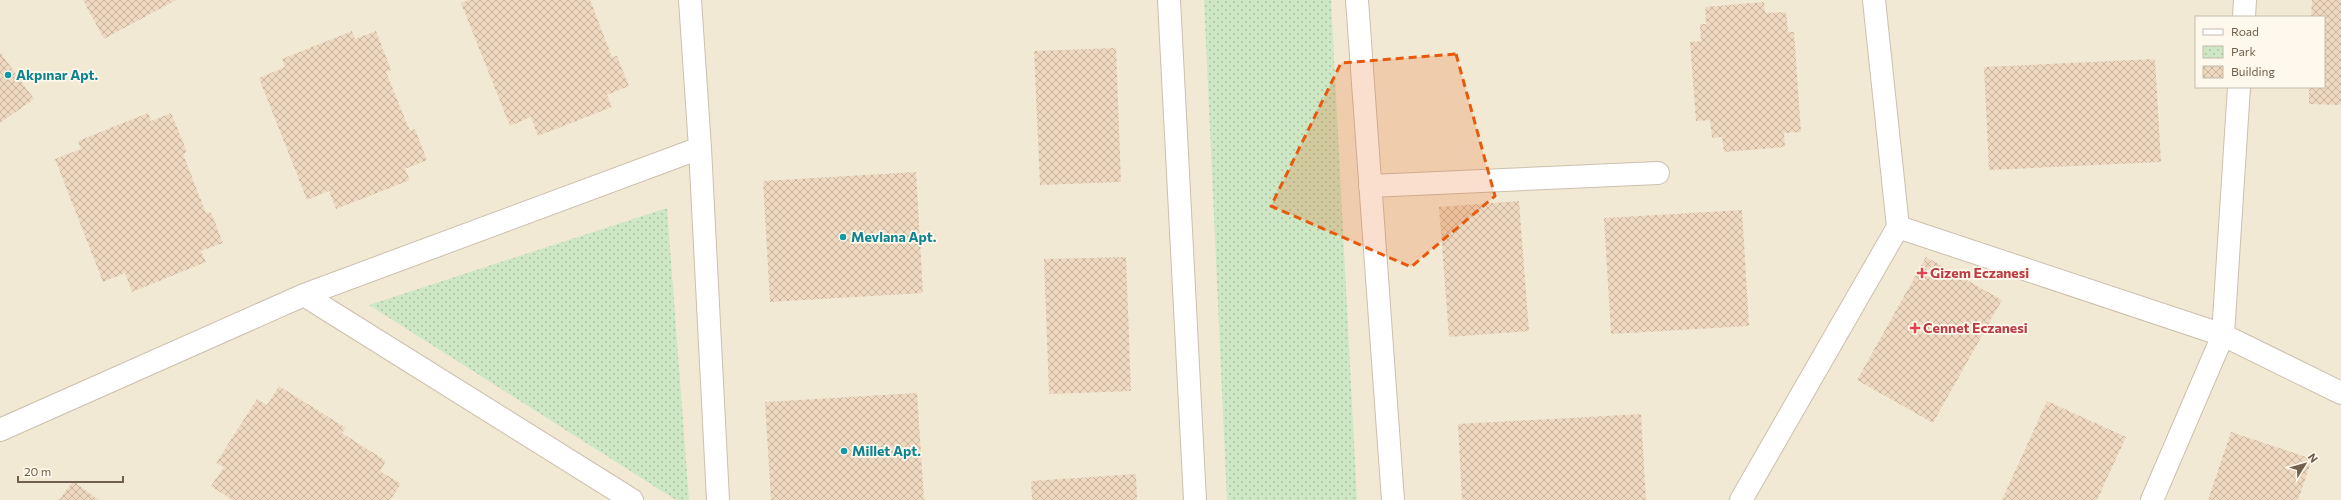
<svg xmlns="http://www.w3.org/2000/svg" width="2341" height="500" font-family="Commissioner,sans-serif">
<style>
.residential{fill:#f2e9d5;fill-rule:evenodd}
.park{fill:url(#park-dots)}
.building{fill:url(#building-cross-hatch)}
.lines{fill:none;stroke-linecap:round;stroke-linejoin:round}
.minor-casing{stroke:#ccbfad;stroke-width:24}
.minor{stroke:#fff;stroke-width:22}
.marked{fill:#e8590c;fill-opacity:0.2;stroke:#e8590c;stroke-width:3;stroke-dasharray:8 5;stroke-linejoin:round}
.culture-dot{fill:#0f9aa8;stroke:#fef9ec;stroke-width:1.5}
.health-dot{fill:#e0444e;stroke:#fef9ec;stroke-width:1.5}
.labels{text-anchor:middle;stroke-width:3.5;stroke-linejoin:round;paint-order:stroke}
.culture-label{font-size:14px;font-weight:bold;fill:#0d838f;stroke:#fef9ec;text-anchor:start}
.health-label{font-size:14px;font-weight:bold;fill:#be3a42;stroke:#fef9ec;text-anchor:start}
</style>
<defs>
<pattern id="park-dots" width="8" height="8" patternUnits="userSpaceOnUse"><rect width="8" height="8" fill="#cee7c5"/><path d="M2 2h.1M6 6h.1" fill="none" stroke="#acbfa2" stroke-width="1.8" stroke-linecap="round"/></pattern>
<pattern id="building-cross-hatch" width="8" height="8" patternUnits="userSpaceOnUse"><rect width="8" height="8" fill="#eed9c0"/><path d="M0 0l8 8M0 8l8-8" fill="none" stroke="#c5b39e"/></pattern>
</defs>
<rect width="100%" height="100%" fill="#fbf6e6"/>
<path class="residential" d="M0,0H2341V500H0ZM2196,17H2324V87H2196Z"/>
<path class="park" d="M1204,0H1331L1357,500H1227Z
M667,208L689,500H676L369,305Z"/>
<path class="building" d="M83,0H176L104,39Z
M469,0H590L612,57L617,56L629,86L607,95L612,107L538,136L531,117L510,126L461,3Z
M2312,0H2341V105L2309,104V87H2324V17H2311Z
M1764,2L1765,13L1786,12L1788,32H1794L1801,132L1784,133L1785,147L1724,152L1722,137L1712,138L1710,120L1696,121L1690,42L1701,41L1700,24H1706L1705,7Z
M352,31L355,39L376,31L391,70L386,72L410,131L415,129L427,160L405,169L410,180L336,209L329,191L307,200L259,78L285,67L282,59Z
M1116,48L1121,182L1040,185L1034,51Z
M0,52L34,99L0,123Z
M2155,59L2161,162L1989,170L1984,67Z
M148,113L151,121L171,113L187,152L183,154L206,213L211,212L223,243L201,251L206,262L132,292L125,273L103,282L55,159L81,149L78,141Z
M916,172L923,293L770,302L763,181Z
M1519,201L1529,331L1449,337L1439,207Z
M1742,210L1749,326L1611,334L1604,218Z
M1126,257L1131,391L1049,394L1044,259Z
M1926,257L2002,300L1933,423L1857,380Z
M279,386L346,428L342,433L386,461L380,471L401,484L390,500H232L211,486L224,467L216,463L257,399L267,405Z
M917,393L924,500H771L765,402Z
M2047,401L2126,437L2097,500H2002Z
M1641,414L1646,500H1462L1458,424Z
M2231,432L2312,459L2298,500H2208Z
M1136,474L1137,500H1032L1031,481Z
M73,481L99,500H59Z"/>
<g class="lines">
<defs>
<path id="minor" d="M690,0L700,148L718,500
M1169,0L1195,500
M1357,0L1393,500
M2244,17L2245,0
M1370,186L1658,173
M1898,227L2223,335L2341,393
M304,295L632,500
M0,430L304,295L700,148
M1741,500L1898,227L1874,0
M2152,500L2223,335L2239,87"/>
</defs>
<use href="#minor" class="minor-casing"/>
<use href="#minor" class="minor"/>
</g>
<path class="marked" d="M1456,54L1495,196L1411,267L1271,206L1341,63Z"/>
<g class="culture-dot">
<circle cx="8" cy="75" r="4"/>
<circle cx="843" cy="237" r="4"/>
<circle cx="844" cy="451" r="4"/>
</g>
<g class="health-dot">
<path d="M1920 267h4v4h4v4h-4v4h-4v-4h-4v-4h4z"/>
<path d="M1913 322h4v4h4v4h-4v4h-4v-4h-4v-4h4z"/>
</g>
<g class="labels">
<g class="culture-label">
<text x="16" y="80">Akpınar Apt.</text>
<text x="851" y="242">Mevlana Apt.</text>
<text x="852" y="456">Millet Apt.</text>
</g>
<g class="health-label">
<text x="1930" y="278">Gizem Eczanesi</text>
<text x="1923" y="333">Cennet Eczanesi</text>
</g>
</g>
<rect x="2195" y="16" width="130" height="72" fill="#fef9ec" stroke="#c6bcac"/>
<rect x="2203" y="29" width="20" height="6" fill="#ffffff" stroke="#c6bcac"/>
<text x="2231" y="36" font-size="12" fill="#72604d">Road</text>
<rect x="2203" y="46" width="20" height="12" fill="url(#park-dots)" stroke="#c6bcac"/>
<text x="2231" y="56" font-size="12" fill="#72604d">Park</text>
<rect x="2203" y="66" width="20" height="12" fill="url(#building-cross-hatch)" stroke="#c6bcac"/>
<text x="2231" y="76" font-size="12" fill="#72604d">Building</text>
<g transform="translate(2305 464) rotate(53)" stroke="#fef9ec" stroke-width="3" paint-order="stroke">
<path d="M0-3L7 15L0 10L-7 15Z" fill="#72604d"/>
<text y="-6" font-size="11" font-weight="bold" text-anchor="middle" fill="#72604d">N</text>
</g>
<path d="M18 476v6h105v-6" fill="none" stroke="#72604d" stroke-width="2"/>
<text x="24" y="476" font-size="12" fill="#72604d" stroke="#fef9ec" stroke-width="3" paint-order="stroke">20 m</text>
</svg>
